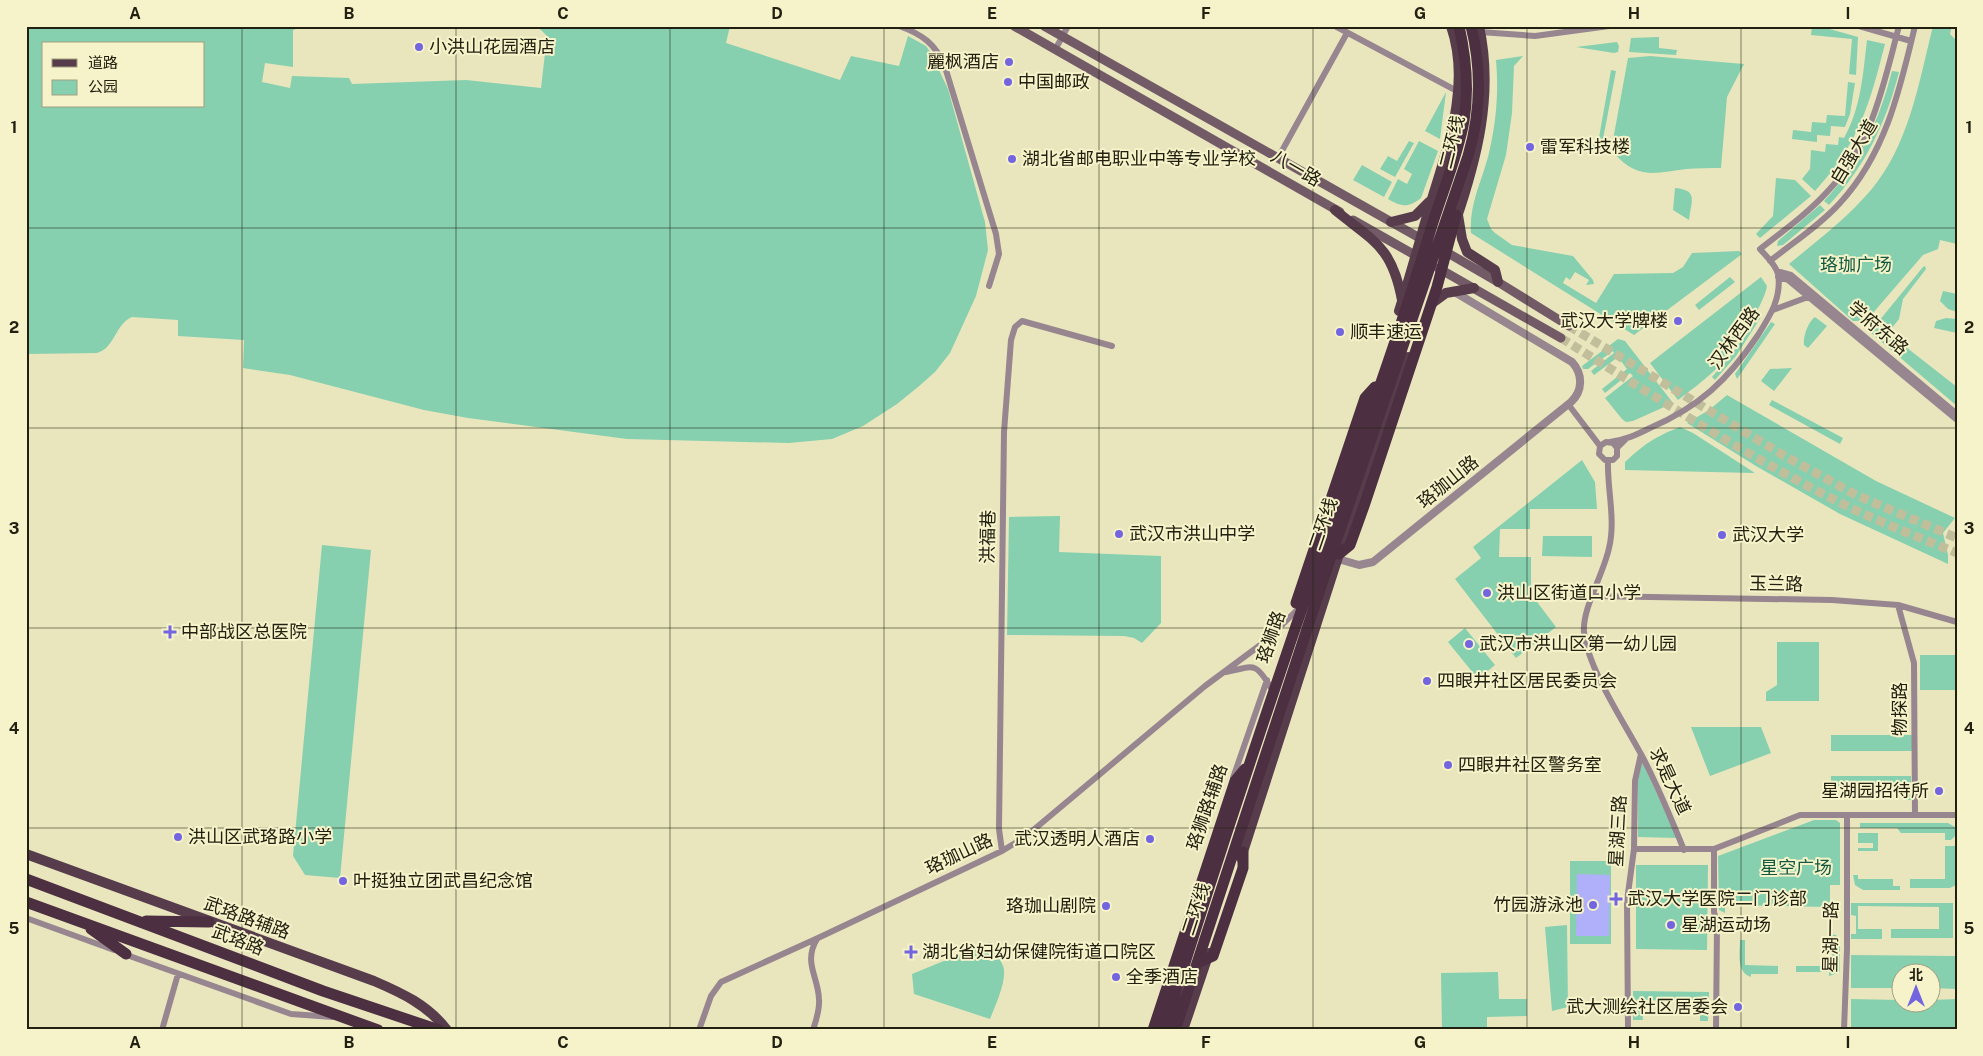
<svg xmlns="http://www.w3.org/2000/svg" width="1983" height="1056" font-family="'Public Sans','Noto Sans SC',sans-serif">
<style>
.green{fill:#86d0af;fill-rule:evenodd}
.water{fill:#b0affa}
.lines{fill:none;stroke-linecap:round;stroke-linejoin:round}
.secondary-tunnel{stroke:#c1be9b;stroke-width:9;stroke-dasharray:9 4.5;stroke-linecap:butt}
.minor{stroke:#97868f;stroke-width:6}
.tertiary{stroke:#97868f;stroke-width:8}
.secondary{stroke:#725a67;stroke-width:9}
.primary{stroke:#573c4b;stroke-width:10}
.trunk{stroke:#4c2f40;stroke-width:11}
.grid{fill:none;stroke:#222011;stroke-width:1;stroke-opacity:0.55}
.poi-dot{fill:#7265df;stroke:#f6f3ca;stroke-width:2}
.labels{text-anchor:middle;stroke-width:4;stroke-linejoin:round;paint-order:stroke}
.poi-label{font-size:18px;fill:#222011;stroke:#f6f3ca;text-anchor:start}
.street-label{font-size:18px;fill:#222011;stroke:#f6f3ca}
.park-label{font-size:18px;fill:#115a41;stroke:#f6f3ca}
.neatline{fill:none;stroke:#222011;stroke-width:2}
.grid-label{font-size:16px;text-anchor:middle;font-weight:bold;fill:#222011}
</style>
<rect width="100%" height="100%" fill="#e9e6bd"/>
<path class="green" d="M26,26H305L293,30V67L265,63L262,82L290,88L292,76L349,78L352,84L466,80L541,88L547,36L537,26H730L726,43L840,80L851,56L899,66L908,36L926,46L931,53L948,89L985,222L988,250L976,296L950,353L935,372L918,387L897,404L863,426L832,439L789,443L627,439L468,418L424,410L290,375L243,368L244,340L178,336V320L132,317C115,324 115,348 97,353L26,354ZM44,44H204V106H44Z
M1812,26H1819L1858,37L1856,75L1849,74L1852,39L1811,35Z
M1933,26H1952L1950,34L1957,41V244L1940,240L1938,249L1923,255L1866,321H1853L1789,264C1817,241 1847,218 1871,190C1909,145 1919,82 1933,26Z
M1659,37V48L1677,50L1676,55L1629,52L1631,38Z
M1867,40L1885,44C1869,106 1859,143 1815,191L1802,179L1810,169L1811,150L1825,152L1826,144L1838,145L1839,137L1844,138C1861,108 1863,74 1867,40Z
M1617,42L1619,46L1618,52L1614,53L1576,47Z
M1523,56L1514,66L1512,113L1506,155L1487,219L1491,229L1495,233L1512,245L1573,256L1593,280L1594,284L1586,285L1589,280L1575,272L1570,280L1566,277L1563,283L1596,303L1614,274L1673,273L1683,267L1692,253L1739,251L1742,254L1634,335L1471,233C1469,205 1481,183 1488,157C1496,125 1499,93 1496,60Z
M1650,56L1744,64L1727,97L1721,168C1710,168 1698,168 1686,169C1656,173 1637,180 1614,153L1613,140L1628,58Z
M1611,70L1616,71L1600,155H1596V152L1589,150L1590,142L1598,143Z
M1892,71L1899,72C1886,123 1865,167 1829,205L1824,201C1860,163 1879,121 1892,71Z
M1848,82L1855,83L1850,114L1845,127L1831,126L1830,136L1817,135V142L1792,139L1793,130L1811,132L1812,122L1826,123L1827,115L1845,116Z
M1446,92L1440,139L1425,131Z
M1409,141L1414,143L1395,177L1380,169L1388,156L1397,161Z
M1419,141L1438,151L1421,198C1408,208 1402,207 1388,199L1398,179L1407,184L1412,174L1404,169Z
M1362,165L1392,182L1384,197L1353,180Z
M1776,178L1795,180L1811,196L1760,238L1756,234L1773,216Z
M1675,188C1699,190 1691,201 1689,220L1673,210Z
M1820,205L1825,210L1783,245L1777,246L1778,241Z
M1923,267L1925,266L1926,269L1903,299L1899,319L1888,333L1957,387V406L1870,332Z
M1730,277L1735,282L1699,310L1695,305Z
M1761,277L1767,286C1764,307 1729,355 1714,371C1703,381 1690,391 1678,400L1650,363Z
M1943,291L1957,294V312L1948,309L1940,301Z
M1759,315L1761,317L1736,356L1715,380L1712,377L1732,354Z
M1815,317L1827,326L1808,348L1804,345C1803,336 1808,322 1815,317Z
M1946,318L1957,319V333L1934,328L1936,321Z
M1771,322L1775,324L1737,379L1735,374Z
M1618,339L1625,341L1673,403L1633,421L1626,422L1622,419L1605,398L1633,376L1630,373L1605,393L1602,389L1627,369L1618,357L1594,375L1591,371L1614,353L1613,351L1588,369H1583L1582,366Z
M1792,368L1774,391L1761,381L1770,369Z
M1727,395L1876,481L1955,518L1943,533L1948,555V564L1840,514L1756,466L1687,423L1709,410Z
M1772,400L1843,438L1840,444L1769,405Z
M1680,427L1693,433L1755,473L1625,470V462C1643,445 1656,436 1680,427Z
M1582,460L1595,482L1597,509H1530V529H1500L1499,557H1531V594L1556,627L1516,658L1455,579L1481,558L1473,547Z
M1060,516L1059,552L1161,556V623L1142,643L1134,638L1124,636L1007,635L1009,517Z
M1543,536H1592V557L1542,556Z
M322,545L371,550L340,878L305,875L293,856Z
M1465,628L1495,665L1478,679L1448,642Z
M1777,642H1819V701H1766V692L1777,685Z
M1920,655H1957V690H1920Z
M1691,727H1761L1771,753L1710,776Z
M1831,735H1912V751H1831Z
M1642,761L1677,838L1638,837V781Z
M1831,776H1911V800H1904V787H1831Z
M1814,820H1836L1840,823V885H1830V903H1827V907L1725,905V913L1719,910L1718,856Z
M1860,823H1948L1955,827L1956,835L1951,840H1945V833H1901L1897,828H1860Z
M1858,833H1878V851H1858V848H1873V843H1858Z
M1945,846H1957L1956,885L1950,888H1910V879H1945Z
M1570,861H1611V944H1570Z
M1636,865H1708L1707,950L1636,949Z
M1853,875H1858V879H1893V886H1900V890H1863L1855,885Z
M1851,903H1953V938H1891V929H1939V907L1858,906V929H1882V939H1851V934H1856V916L1851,915Z
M1567,925L1568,1007L1552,1011L1545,927Z
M1828,934L1836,935L1840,940V971L1838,973L1829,976V972H1796V966H1832V941L1828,940Z
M1740,940H1745V965L1778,966V974H1751V977C1736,972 1740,953 1740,940Z
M990,942C994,950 1000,958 1003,966C1008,979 995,1006 990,1019L914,994L912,974Z
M1851,955L1957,956V989L1931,988L1930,974H1900V988H1851Z
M1498,972L1499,999H1527V1016L1487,1017V1030H1442L1441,973Z
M1633,991L1709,992L1708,1021H1700V1012L1703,1011V1001L1641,1000L1643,1020H1633Z
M1851,999L1900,1000V1004H1930L1931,1000L1957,999V1030H1851Z"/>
<path class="water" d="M1577,874L1610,875L1609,936H1576Z"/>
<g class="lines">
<path class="secondary-tunnel" d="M1569,326L1783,455L1856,495L1957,538
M1561,338C1656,397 1749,458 1849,507C1884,524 1921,538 1957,553"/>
<path class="minor" d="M899,26C922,34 936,44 945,67L996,234L999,254L989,286
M1335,26L1457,91
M1859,26L1911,41
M1480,32L1535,36L1609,26
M1055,50L1068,26
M1278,158L1347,33
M1770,261C1794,242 1820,225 1840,203C1886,153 1900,89 1915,26
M1777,271L1791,275L1957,414
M1778,277L1788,280L1957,420
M1773,310L1808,297
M1568,404L1600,446
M1610,442C1625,440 1636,435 1650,428C1699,407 1728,380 1758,335C1770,316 1782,297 1778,274C1776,265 1766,256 1760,249C1783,231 1807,214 1827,192C1872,145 1883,87 1899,26
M1617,448L1613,443L1606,442L1600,446L1599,454L1605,460H1613L1617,456V448L1625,440
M1608,461C1607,489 1616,520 1609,548C1604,573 1582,609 1584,632C1588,669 1624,722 1642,756C1658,786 1671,818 1684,850
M1593,596L1832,600L1898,605L1957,622
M1898,605L1914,663L1915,815
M1226,672C1254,666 1255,661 1271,688
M1233,778L1267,680
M1634,849H1714L1800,815H1957
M1714,849V912L1717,924L1716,1030
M1002,851L999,829L1004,432L1011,340L1015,327L1022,321L1112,346
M26,918L114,950
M124,954L291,1014L333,1017
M162,1030L178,974
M699,1030L711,996L721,982L818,938L1002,851L1025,837L1205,686L1267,640L1298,609
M813,1030C816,1020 820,1010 819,999C818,976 803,962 817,939
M1628,1030L1627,901L1634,849L1635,781L1641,754
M1844,1030L1847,949V815"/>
<path class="tertiary" d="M1338,559L1359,565L1373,562L1571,402C1583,391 1583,374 1572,362L1453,291"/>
<path class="secondary" d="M1014,26L1340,212
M1044,26L1425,241
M1353,220L1420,258
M1441,249L1498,282L1569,326
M1438,268L1561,338"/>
<path class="primary" d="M1335,210C1373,241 1392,246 1402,300
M1458,215L1462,239L1467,252L1495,270L1498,282
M1391,222L1415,216L1429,202
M1455,223C1477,159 1494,94 1479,26
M1431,304L1446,293L1474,288
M1399,311C1410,277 1419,243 1429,209C1446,151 1472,87 1451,26
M26,854L374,981C402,993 428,1005 447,1030
M1241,858L1339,554L1408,357
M1183,1030L1209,953"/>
<path class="trunk" d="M1339,554L1350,545L1364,506L1437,287L1456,215
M1296,603L1365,398L1375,387
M26,879L323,991L439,1030
M26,902L378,1030
M146,921L209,922
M91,929L126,954
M1197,963L1213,956L1243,868V852
M1153,1030L1235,781L1245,769
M1164,1030C1212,875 1263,721 1316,568C1355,456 1396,345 1430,232C1441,195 1457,159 1464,121C1469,90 1466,57 1459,26
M1175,1030L1332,553L1468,156C1481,112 1482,70 1471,26"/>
</g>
<path class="grid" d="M242,26V1030M456,26V1030M670,26V1030M884,26V1030M1099,26V1030M1313,26V1030M1527,26V1030M1741,26V1030M26,228H1957M26,428H1957M26,628H1957M26,828H1957"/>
<g class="poi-dot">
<circle cx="419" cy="47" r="5"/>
<circle cx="1009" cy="62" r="5"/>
<circle cx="1008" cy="82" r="5"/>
<circle cx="1530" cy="147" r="5"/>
<circle cx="1012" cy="159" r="5"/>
<circle cx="1678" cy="321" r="5"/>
<circle cx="1340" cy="332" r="5"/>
<circle cx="1119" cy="534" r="5"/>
<circle cx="1722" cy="535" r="5"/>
<circle cx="1487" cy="593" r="5"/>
<path d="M167.5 624.5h5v5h5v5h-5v5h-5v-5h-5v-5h5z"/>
<circle cx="1469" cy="644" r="5"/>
<circle cx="1427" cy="681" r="5"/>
<circle cx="1448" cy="765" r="5"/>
<circle cx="1939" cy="791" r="5"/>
<circle cx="178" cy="837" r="5"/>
<circle cx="1150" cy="839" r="5"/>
<circle cx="343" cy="881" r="5"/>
<path d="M1613.5 891.5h5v5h5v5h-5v5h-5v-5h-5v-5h5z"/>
<circle cx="1593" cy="905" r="5"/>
<circle cx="1106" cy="906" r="5"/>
<circle cx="1671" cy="925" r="5"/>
<path d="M908.5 944.5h5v5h5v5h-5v5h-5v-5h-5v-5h5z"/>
<circle cx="1116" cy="977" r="5"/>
<circle cx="1738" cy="1007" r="5"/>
</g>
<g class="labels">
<g class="poi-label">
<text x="429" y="53">小洪山花园酒店</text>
<text x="999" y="68" text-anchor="end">麗枫酒店</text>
<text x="1018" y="88">中国邮政</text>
<text x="1540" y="153">雷军科技楼</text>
<text x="1022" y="165">湖北省邮电职业中等专业学校</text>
<text x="1668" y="327" text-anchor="end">武汉大学牌楼</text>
<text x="1350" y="338">顺丰速运</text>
<text x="1129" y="540">武汉市洪山中学</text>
<text x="1732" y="541">武汉大学</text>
<text x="1497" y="599">洪山区街道口小学</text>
<text x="181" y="638">中部战区总医院</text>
<text x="1479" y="650">武汉市洪山区第一幼儿园</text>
<text x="1437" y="687">四眼井社区居民委员会</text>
<text x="1458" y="771">四眼井社区警务室</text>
<text x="1929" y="797" text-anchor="end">星湖园招待所</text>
<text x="188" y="843">洪山区武珞路小学</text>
<text x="1140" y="845" text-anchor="end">武汉透明人酒店</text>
<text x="353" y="887">叶挺独立团武昌纪念馆</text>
<text x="1627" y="905">武汉大学医院二门诊部</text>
<text x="1583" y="911" text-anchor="end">竹园游泳池</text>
<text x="1096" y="912" text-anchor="end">珞珈山剧院</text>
<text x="1681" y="931">星湖运动场</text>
<text x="922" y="958">湖北省妇幼保健院街道口院区</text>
<text x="1126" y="983">全季酒店</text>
<text x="1728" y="1013" text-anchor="end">武大测绘社区居委会</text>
</g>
<g class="street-label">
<text transform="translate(1452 142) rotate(-76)" y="6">二环线</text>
<text transform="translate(1854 152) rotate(-59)" y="6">自强大道</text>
<text transform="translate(1296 168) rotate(30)" y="6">八一路</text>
<text transform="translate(1878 328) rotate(40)" y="6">学府东路</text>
<text transform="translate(1734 338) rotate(-54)" y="6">汉林西路</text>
<text transform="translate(1448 482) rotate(-39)" y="6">珞珈山路</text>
<text transform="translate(1323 524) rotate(-71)" y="6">二环线</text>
<text transform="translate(988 537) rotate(-89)" y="6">洪福巷</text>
<text transform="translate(1776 584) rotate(1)" y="6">玉兰路</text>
<text transform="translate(1271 637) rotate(-71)" y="6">珞狮路</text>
<text transform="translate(1900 709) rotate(-90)" y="6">物探路</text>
<text transform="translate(1670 781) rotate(65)" y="6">求是大道</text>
<text transform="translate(1207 807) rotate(-71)" y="6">珞狮路辅路</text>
<text transform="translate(1618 831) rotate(-87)" y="6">星湖三路</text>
<text transform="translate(959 854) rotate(-25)" y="6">珞珈山路</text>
<text transform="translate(1196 909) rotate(-72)" y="6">二环线</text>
<text transform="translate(247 918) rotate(20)" y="6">武珞路辅路</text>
<text transform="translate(1831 937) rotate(-89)" y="6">星湖一路</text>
<text transform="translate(238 940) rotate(21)" y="6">武珞路</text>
</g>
<g class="park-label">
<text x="1856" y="271">珞珈广场</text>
<text x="1796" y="874">星空广场</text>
</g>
</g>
<rect width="1983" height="1056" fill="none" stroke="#f6f3ca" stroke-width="55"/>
<rect x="42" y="42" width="162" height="65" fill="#f6f3ca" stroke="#a19f80"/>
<rect x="52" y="59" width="25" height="8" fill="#573c4b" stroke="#a19f80"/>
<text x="88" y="68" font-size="15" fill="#222011">道路</text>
<rect x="52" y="80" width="25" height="15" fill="#86d0af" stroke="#a19f80"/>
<text x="88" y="92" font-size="15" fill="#222011">公园</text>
<g transform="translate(1916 988)"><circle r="24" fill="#f6f3ca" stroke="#a19f80"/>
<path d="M0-4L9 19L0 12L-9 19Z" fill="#7265df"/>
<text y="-8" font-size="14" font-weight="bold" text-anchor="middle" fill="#222011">北</text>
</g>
<rect x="28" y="28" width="1928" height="1000" class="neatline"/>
<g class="grid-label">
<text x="135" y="19">A</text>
<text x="349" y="19">B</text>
<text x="563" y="19">C</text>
<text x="777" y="19">D</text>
<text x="992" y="19">E</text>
<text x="1206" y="19">F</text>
<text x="1420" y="19">G</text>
<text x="1634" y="19">H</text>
<text x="1848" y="19">I</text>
<text x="14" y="133">1</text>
<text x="1969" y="133">1</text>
<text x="14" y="333">2</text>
<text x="1969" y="333">2</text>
<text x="14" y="534">3</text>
<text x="1969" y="534">3</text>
<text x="14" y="734">4</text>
<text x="1969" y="734">4</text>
<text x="14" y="934">5</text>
<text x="1969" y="934">5</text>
<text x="135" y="1048">A</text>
<text x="349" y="1048">B</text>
<text x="563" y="1048">C</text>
<text x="777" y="1048">D</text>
<text x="992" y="1048">E</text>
<text x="1206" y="1048">F</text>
<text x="1420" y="1048">G</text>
<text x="1634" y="1048">H</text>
<text x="1848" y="1048">I</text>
</g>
</svg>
